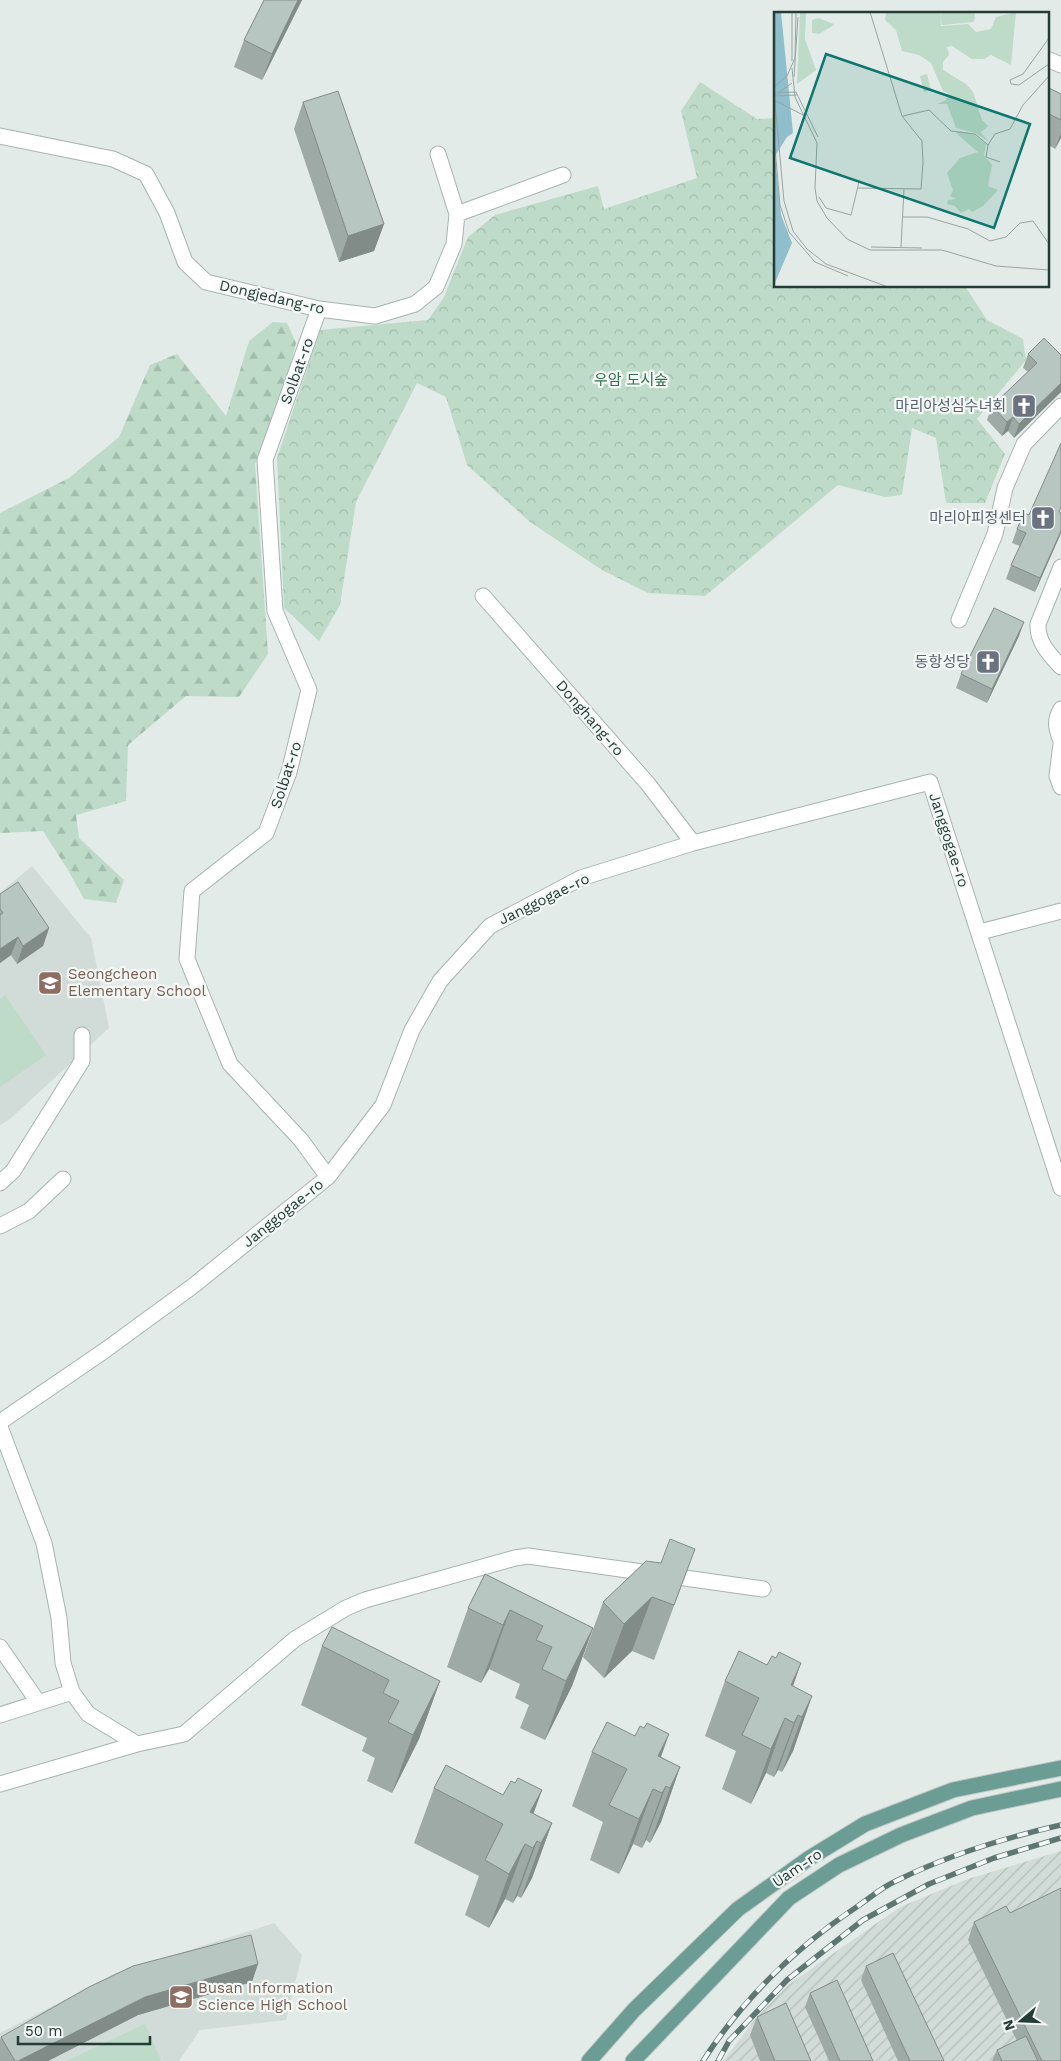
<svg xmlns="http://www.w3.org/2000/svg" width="1061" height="2061" font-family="'Work Sans','Noto Sans KR',sans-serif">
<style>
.built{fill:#d1dbd7}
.industrial{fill:url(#industrial-furrows)}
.forest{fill:url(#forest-firs)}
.park{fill:url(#park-crowns)}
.pitch{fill:#bddbc8}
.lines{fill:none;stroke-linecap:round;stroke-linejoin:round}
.minor-casing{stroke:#a6b3af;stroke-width:17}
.major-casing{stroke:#c2c8c7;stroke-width:17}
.minor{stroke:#fff;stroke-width:15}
.major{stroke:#6b9d94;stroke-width:15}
.rail-casing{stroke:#5f7772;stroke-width:5.5}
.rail{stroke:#f3f8f6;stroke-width:4;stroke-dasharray:11;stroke-linecap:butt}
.wall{fill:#9eaaa6}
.shaded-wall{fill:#818b87}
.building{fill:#b8c6c1;stroke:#818b87}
.labels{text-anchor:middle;stroke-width:4.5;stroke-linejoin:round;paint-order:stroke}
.street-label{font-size:15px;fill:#243b37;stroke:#f3f8f6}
.park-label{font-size:15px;fill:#326f4e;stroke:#f3f8f6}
.worship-label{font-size:15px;fill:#5b616d;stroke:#f3f8f6;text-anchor:end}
.education-label{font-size:15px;fill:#785e54;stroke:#f3f8f6;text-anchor:start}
.inset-road{fill:none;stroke:#97a5a1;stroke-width:1}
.view{fill:#0f766e;fill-opacity:0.15;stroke:#0f766e;stroke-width:2.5}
.inset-edge{fill:none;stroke:#243b37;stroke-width:2.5}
</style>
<defs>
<pattern id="industrial-furrows" width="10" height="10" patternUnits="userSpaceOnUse" patternTransform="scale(1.25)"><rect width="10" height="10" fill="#d1dbd7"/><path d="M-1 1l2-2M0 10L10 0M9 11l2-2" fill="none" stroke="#b3bdb9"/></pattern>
<pattern id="forest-firs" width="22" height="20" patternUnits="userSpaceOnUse" patternTransform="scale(1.25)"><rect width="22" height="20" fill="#bddbc8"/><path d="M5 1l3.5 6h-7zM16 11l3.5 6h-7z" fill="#a2bdac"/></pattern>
<pattern id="park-crowns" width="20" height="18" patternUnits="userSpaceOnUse" patternTransform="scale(1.25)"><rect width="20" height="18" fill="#bddbc8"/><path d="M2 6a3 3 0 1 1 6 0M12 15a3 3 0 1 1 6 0" fill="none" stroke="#a2bdac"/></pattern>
</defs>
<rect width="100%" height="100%" fill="#e3ebe8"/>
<path class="built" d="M32,866L91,938L109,1028L10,1119L0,1125V893Z
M274,1923L302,1955L286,2020L200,2030L179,2061H0V2033L115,1974Z"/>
<path class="industrial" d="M1061,1851V2061H723L756,2018L788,1985L900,1907L968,1879Z"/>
<path class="forest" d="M273,322L287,323L296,343L287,378L255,464L268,654L239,697L186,696L128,745L126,801L76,815L79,838L124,880L116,903L84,899L68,870L43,831L0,833V513L69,478L119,437L150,365L177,354L226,416L249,341Z"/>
<path class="park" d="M700,82L757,119L775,118V286H965L987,320L1023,339L1026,360L977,419L1005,454L985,503H946L936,438L912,428L902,495L885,497L838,485L705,596L648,593L602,570L530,522L467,465L446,397L417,383L356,502L340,605L319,641L284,608L277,458L320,330L428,320L444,297L468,237L495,215L598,186L604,209L697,178L681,111Z"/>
<path class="pitch" d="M5,995L46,1055L0,1087V999Z
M145,2024L161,2061H66Z"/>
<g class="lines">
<defs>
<path id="minor" d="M1047,59L1061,65
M0,136L113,159L146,174L167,213L185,262L206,282L319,309L375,316L415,304L436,287L454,244L457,214L438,154
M457,214L563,175
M319,309L265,460L275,611L309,690L289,772L266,833L192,891L187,959L230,1064L301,1140L328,1177
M1061,567L1038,624C1037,642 1049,654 1061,667
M483,596L648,784L693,843
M959,620L995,534L1005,488L1024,444L1061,406
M1061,709C1054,721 1056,728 1061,741
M1061,744L1057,776L1061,787
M980,932L1061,911
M0,1183L13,1171L82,1061V1035
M0,1226L29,1211L63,1179
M0,1422L104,1351L193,1286L328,1177L383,1105L412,1030L440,981L490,926L581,878L693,843L930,782L1061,1188
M0,1427L44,1543L59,1618L63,1663L72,1692L88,1714L137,1744L184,1734L295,1639L346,1608L365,1600L515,1558L528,1556L763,1589
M0,1647L38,1702
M0,1715L72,1692
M0,1784L137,1744"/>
<path id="major" d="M589,2061L634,2010L738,1909L808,1859L865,1824L953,1790L1061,1768
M633,2061L789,1898L839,1865L901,1835L972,1808L1061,1789"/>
</defs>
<use href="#minor" class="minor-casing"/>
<use href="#major" class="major-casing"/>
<use href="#minor" class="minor"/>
<use href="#major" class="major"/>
<defs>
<path id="rail" d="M703,2061C744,1997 795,1948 858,1906C870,1898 882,1887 896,1881C948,1855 1004,1838 1061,1825
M718,2061L729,2041L787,1980L863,1920L929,1884L994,1858L1061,1838"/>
</defs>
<use href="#rail" class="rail-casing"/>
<use href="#rail" class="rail"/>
</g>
<path class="wall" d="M264,0H302L262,80L234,67L244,40Z
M1047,87L1061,94V138L1055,149L1047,144Z
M303,102L384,224L374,251L339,262L294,129Z
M1028,354L1061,355V392L1014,438L1008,431L1002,436L987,420L992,406L1028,372L1023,368Z
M1060,513H1061V533L1035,592L1006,579L1011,565L1020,546L1012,543L1017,529L1029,515Z
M1019,636L987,703L956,688L961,674Z
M0,894L49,928L43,946L17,964L11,955L0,963Z
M695,1549L654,1660L632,1651L604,1678L583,1657L603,1602L661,1563Z
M485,1574L593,1628L572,1686L545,1740L520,1728L529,1705L515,1698L520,1684L489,1669L481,1683L447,1667L468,1608Z
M322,1646L440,1681L419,1739L392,1793L367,1781L375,1758L362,1751L367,1738L301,1705Z
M725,1681L793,1687L812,1696L793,1751L782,1772L778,1770L774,1777L766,1773L751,1804L722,1789L736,1751L705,1736Z
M644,1728L669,1734L661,1757L680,1767L661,1822L650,1843L646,1840L642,1848L633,1844L619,1874L590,1860L603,1822L572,1806L592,1752L635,1736Z
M434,1788L503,1795L542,1790L533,1814L552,1823L532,1878L521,1898L517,1896L513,1903L505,1899L489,1928L465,1915L479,1876L414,1843Z
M1010,1913L1061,2061H992L997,2050L1017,2041L968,1940L974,1922Z
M866,1966L944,2061H898L861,1980Z
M252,1982L138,2015L48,2061H0V2040L1,2037Z
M810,1993L873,2061H829L805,2007Z
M757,2017L811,2061H760L750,2035Z"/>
<path class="shaded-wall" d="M298,0H302L262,80L272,54Z
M1061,133V138L1055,149Z
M384,224L374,251L339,262L348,236Z
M1061,383V392L1014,438L1019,424Z
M1013,417L1008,431L1002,436L1007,422Z
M1061,531V533L1035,592L1040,578Z
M1024,622L1019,636L987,703L992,689Z
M49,928L43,946L17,964L23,946Z
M18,937L11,955L0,963V949Z
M652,1597L632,1651L604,1678L624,1624Z
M510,1610L489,1669L481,1683L503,1625Z
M593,1628L572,1686L545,1740L566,1681Z
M801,1663L782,1718L791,1685Z
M440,1681L419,1739L392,1793L413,1735Z
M812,1696L793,1751L782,1772L802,1717Z
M798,1715L778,1770L774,1777L794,1723Z
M785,1718L766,1773L751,1804L771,1749Z
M669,1734L649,1789L658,1756Z
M680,1767L661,1822L650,1843L670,1788Z
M666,1786L646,1840L642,1848L662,1793Z
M653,1789L633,1844L619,1874L639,1819Z
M542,1790L522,1845L530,1812Z
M552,1823L532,1878L521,1898L541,1843Z
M537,1841L517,1896L513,1903L533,1848Z
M525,1844L505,1899L489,1928L509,1874Z
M258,1964L252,1982L138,2015L48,2061H18L145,1997Z"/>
<path class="building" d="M264,0H298L272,54L244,40Z
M1047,87L1061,94V120L1047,113Z
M338,91L384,224L348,236L303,102Z
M1044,338L1061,355V383L1019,424L1013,417L1007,422L992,406L1037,363L1028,354Z
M1061,443V507L1059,512L1061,513V531L1040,578L1011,565L1026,533L1017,529L1024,513L1029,515Z
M994,608L1024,622L992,689L961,674Z
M18,882L49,928L23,946L18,937L0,949V915L3,913L0,909V894Z
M670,1539L695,1549L674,1605L652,1597L624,1624L603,1602L646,1561L661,1563Z
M485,1574L593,1628L566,1681L542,1669L552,1647L536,1640L543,1626L510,1610L503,1625L468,1608Z
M332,1627L440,1681L413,1735L388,1722L399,1701L383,1693L389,1680L322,1646Z
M739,1651L767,1665L772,1656L776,1658L779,1652L801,1663L791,1685L812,1696L802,1717L798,1715L794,1723L785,1718L771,1749L742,1735L759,1698L725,1681Z
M607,1722L635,1736L640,1726L644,1728L647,1723L669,1734L658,1756L680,1767L670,1788L666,1786L662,1793L653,1789L639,1819L609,1805L627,1769L592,1752Z
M446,1765L503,1795L511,1781L515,1783L518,1778L542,1790L530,1812L552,1823L541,1843L537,1841L533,1848L525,1844L509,1874L485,1860L503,1824L434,1788Z
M1061,1888V2061H1042L974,1922L1006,1906L1010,1913Z
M251,1935L258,1964L145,1997L18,2061H15L1,2037L89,1987L133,1966Z
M893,1953L944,2061H910L866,1966Z
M837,1980L873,2061H840L810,1993Z
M786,2003L811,2061H775L757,2017Z
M1026,2036L1038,2061H1002L997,2050Z"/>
<defs>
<symbol id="church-square" viewBox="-11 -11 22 22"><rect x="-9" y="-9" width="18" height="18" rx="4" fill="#6b7280" stroke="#f3f8f6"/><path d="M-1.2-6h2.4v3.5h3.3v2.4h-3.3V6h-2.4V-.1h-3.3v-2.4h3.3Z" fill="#fff"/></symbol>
<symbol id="school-square" viewBox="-11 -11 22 22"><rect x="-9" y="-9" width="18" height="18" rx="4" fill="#8d6e63" stroke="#f3f8f6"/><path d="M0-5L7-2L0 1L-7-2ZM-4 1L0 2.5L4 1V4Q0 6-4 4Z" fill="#fff"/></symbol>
</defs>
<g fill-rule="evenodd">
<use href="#church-square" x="1010" y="392" width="28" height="28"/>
<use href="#church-square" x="1029" y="504" width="28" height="28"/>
<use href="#church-square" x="974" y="648" width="28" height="28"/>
<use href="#school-square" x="36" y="969" width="28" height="28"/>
<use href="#school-square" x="167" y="1983" width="28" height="28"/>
</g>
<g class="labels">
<g class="street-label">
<text transform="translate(272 297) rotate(13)" y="5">Dongjedang-ro</text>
<text transform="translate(297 371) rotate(-70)" y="5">Solbat-ro</text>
<text transform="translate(590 718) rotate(49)" y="5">Donghang-ro</text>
<text transform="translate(286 775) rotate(-72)" y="5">Solbat-ro</text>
<text transform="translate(949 840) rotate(72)" y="5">Janggogae-ro</text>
<text transform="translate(544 899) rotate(-26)" y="5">Janggogae-ro</text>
<text transform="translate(283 1213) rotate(-39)" y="5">Janggogae-ro</text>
<text transform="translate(797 1868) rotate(-34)" y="5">Uam-ro</text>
</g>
<g class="park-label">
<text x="631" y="385">우암 도시숲</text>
</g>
<g class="worship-label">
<text x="1006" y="411">마리아성심수녀회</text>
<text x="1026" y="523">마리아피정센터</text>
<text x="970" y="667">동항성당</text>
</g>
<g class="education-label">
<text x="68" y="979">Seongcheon<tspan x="68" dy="17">Elementary School</tspan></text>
<text x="198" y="1993">Busan Information<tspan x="198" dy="17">Science High School</tspan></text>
</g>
</g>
<g transform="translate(774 12)">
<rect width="275" height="275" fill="#e3ebe8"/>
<path d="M26,0H32L31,27L42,58L23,72ZM112,0H166L167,14L194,12L202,20L217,17L222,5L242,0L237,53L217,43L210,47H198L178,34L173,35L175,43L169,50V58L192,72L199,80L208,108L214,114L207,120L214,129L201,121L182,116L173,92H163L172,88L174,81L169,79L157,51L145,43L128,39L122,18L111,8Z" fill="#bddbc8"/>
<path d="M186,119L201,123L212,132L210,143L218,153L214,174L224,178L209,194L198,200L195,197L187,201L181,194L173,192L174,188L182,187L176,184L179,178L173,161L186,146L204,140L182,121Z" fill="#bddbc8"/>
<path d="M168,0H200L201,6L199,10L168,13L166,3ZM44,6L60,12V13L45,22L38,21V8ZM153,62L157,78L150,80L146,64Z" fill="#bddbc8"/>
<path d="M0,0H7L19,121L13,125L1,144L7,203L18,231L0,273Z" fill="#8fbecc"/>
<path class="inset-road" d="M18,0V49M275,26L249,62L236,68L237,72L245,73L275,52M18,56L21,85L43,131L41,176L43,189L53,206L73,227L96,238H168L222,254L275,258M20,65L24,5M0,75L13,64L21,46L22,0M0,80L10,189L19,219L33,237L52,252L114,275M5,80L18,71M22,80L44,125M0,81L22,80M0,84L23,83M0,88L29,103M129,104L155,98L177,119L201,122L214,133M0,124L6,193L15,220L41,250L74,264M226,150L212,145L214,133L221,122L236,117L249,93L275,64M84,176L147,177L149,151L148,129L128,104L96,0M45,185L52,196L77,203L85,170M128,205H153L194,217L216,229L232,225L246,211L259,209L275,232M97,235L148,236M127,235L130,177"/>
<path class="view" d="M52,42L256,112L220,216L16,146Z"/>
<rect width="275" height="275" class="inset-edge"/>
</g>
<g transform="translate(1021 2021) rotate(251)" stroke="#f3f8f6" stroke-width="4" paint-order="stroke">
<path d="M0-4L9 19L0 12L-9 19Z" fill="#243b37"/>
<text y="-8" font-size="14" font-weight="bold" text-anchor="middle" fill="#243b37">N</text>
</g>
<path d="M18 2036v8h132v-8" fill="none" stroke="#243b37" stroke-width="2.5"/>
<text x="25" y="2036" font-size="15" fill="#243b37" stroke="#f3f8f6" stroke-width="4" paint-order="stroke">50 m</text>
</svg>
